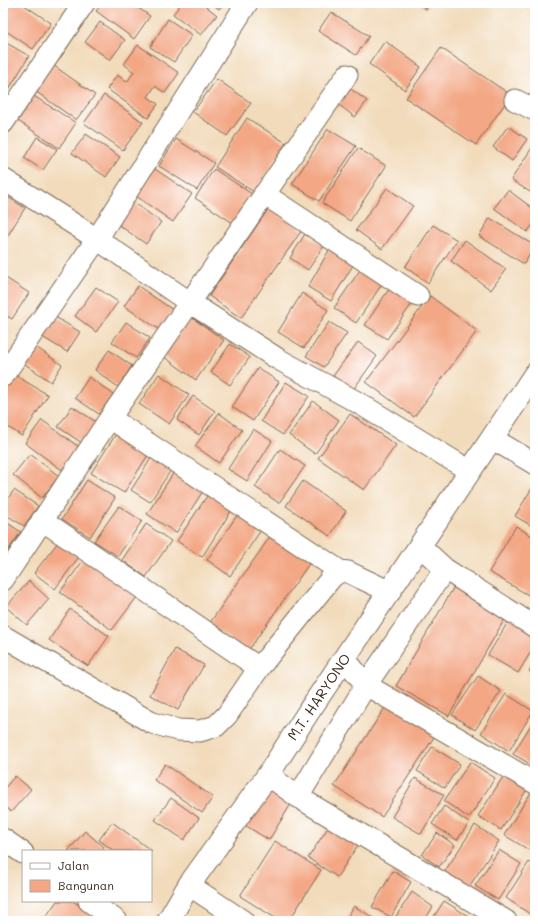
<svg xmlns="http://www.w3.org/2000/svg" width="538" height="924" font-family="Mali,sans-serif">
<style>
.building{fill:#f3a785}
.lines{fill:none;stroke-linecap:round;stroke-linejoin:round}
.minor-casing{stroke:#7b6855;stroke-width:23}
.highway-casing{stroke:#7b6855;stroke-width:24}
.minor{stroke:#fff;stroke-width:21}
.highway{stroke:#fff;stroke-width:22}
.labels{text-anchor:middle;stroke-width:4;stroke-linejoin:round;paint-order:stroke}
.street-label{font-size:14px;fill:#3b2a1e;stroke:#fff}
</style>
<rect width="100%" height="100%" fill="#fff"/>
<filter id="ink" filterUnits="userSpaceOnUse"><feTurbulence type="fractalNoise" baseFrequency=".025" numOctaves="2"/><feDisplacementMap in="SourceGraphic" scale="8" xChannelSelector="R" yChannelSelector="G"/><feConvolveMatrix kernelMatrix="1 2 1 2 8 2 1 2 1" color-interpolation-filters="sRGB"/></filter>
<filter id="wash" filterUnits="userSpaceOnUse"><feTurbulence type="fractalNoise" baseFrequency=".012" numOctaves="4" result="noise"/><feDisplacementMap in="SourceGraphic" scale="16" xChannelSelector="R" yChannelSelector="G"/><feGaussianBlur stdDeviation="0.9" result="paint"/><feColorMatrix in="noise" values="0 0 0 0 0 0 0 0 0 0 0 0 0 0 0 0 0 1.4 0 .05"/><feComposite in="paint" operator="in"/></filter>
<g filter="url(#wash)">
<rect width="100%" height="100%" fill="#f2dbbb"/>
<g id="blocks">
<path class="building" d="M9,3H21L51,23L33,49L3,29V12Z
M102,3H131L150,16L134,39L96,11Z
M182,3H202L217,15L201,35L173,14Z
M211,3H224L219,9Z
M418,3H430L426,9Z
M520,3H531L528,8Z
M331,12L369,36L356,55L318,31Z
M168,19L192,35L174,62L150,47Z
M100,22L125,40L110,60L85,42Z
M3,41L29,56L3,99Z
M385,41L421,67L405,90L369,64Z
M138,45L179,73L165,93L155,86L148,97L158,104L148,118L107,89L117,75L127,82L134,72L124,64Z
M441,48L511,95L476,145L406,98Z
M53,65L95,95L76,120L35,91Z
M217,79L251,103L227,136L193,112Z
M351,89L367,101L355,117L339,105Z
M104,95L143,122L123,150L84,123Z
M34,96L76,123L59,148L18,121Z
M247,118L286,143L254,192L215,167Z
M508,126L527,139L512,161L493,147Z
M328,129L356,146L319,201L292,184Z
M86,134L120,157L106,177L72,153Z
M37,137L57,149L43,170L24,158Z
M176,139L214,163L197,190L159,166Z
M535,143V195L511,180Z
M358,148L386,166L350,221L322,203Z
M155,169L192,194L173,222L136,196Z
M214,169L252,194L233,223L195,198Z
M387,188L413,206L382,249L356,230Z
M508,190L535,210V222L527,232L494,208Z
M3,194L25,208L3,243Z
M132,201L161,222L146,244L116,223Z
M269,208L302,230L241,318L209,296Z
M490,218L535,246L524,264L479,236Z
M433,225L457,240L428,283L405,267Z
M305,234L324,246L308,270L290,258Z
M465,240L506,269L491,290L451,261Z
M331,247L355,262L331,301L308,287Z
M362,267L384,281L356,323L334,308Z
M3,276L29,293L12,319L3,314Z
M138,286L173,310L160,330L124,306Z
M391,286L414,301L387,339L365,325Z
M96,287L118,302L96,332L75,316Z
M302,293L328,310L304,348L278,332Z
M430,296L477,331L414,417L366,382Z
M52,315L80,332L67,352L39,335Z
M191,317L224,340L196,380L163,356Z
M126,322L150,338L136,358L112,342Z
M329,322L347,333L324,367L306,356Z
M358,342L377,356L353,390L333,376Z
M230,344L250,357L230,385L211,372Z
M33,345L62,365L51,382L22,362Z
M109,350L132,366L118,387L95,370Z
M258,368L279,382L253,421L232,407Z
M10,372L48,395L22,436L3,424V383Z
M159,374L189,395L169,424L139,404Z
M89,377L113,394L99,414L75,398Z
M286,382L309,396L283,435L261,421Z
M193,396L215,411L199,435L177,420Z
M313,401L339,420L315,454L289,435Z
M72,406L96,422L82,443L58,427Z
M219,413L242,430L219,463L195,446Z
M350,414L396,445L364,490L318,458Z
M42,420L79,447L62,470L25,443Z
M253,429L272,441L247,481L228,469Z
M116,434L148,455L124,493L91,473Z
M280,449L305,466L279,503L255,487Z
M30,454L59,476L42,498L13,475Z
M152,457L171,470L150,502L131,490Z
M174,472L203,491L176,533L147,514Z
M87,480L115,498L90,537L62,519Z
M303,481L346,511L330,536L286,506Z
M535,483V528L515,516Z
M14,490L38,506L24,526L3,513V506Z
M209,493L233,508L202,557L177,541Z
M119,506L142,521L118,556L94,541Z
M240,511L263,527L230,576L207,560Z
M3,520L21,532L7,552L3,549Z
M146,524L171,541L146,577L122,560Z
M516,526L535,538V599L489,572Z
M274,531L313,558L248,651L209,624Z
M58,542L78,558L55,589L34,573Z
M85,558L137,597L112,630L60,592Z
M29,581L49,599L27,625L6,607Z
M455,585L507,615L449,716L396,686Z
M70,609L109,636L88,666L49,640Z
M511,617L535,632V645L518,673L488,655Z
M175,649L204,665L178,710L150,695Z
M535,662V675L529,671Z
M478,676L501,691L475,730L452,715Z
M506,694L533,711L509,751L481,733Z
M388,703L436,734L382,817L334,786Z
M535,718V767L513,754Z
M432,747L460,764L445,788L417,771Z
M470,762L495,778L469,818L444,801Z
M165,764L213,797L202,813L154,780Z
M505,774L528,788L501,830L478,816Z
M15,776L31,789L11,812L3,805V790Z
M415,778L444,795L421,834L392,817Z
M267,784L294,799L269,840L243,824Z
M532,791L535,793V840L529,850L504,835Z
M171,798L199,818L184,840L155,820Z
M444,806L469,823L457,840L432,824Z
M112,822L152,851H114L99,840Z
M475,825L499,841L467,890L443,874Z
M329,826L358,845L337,877L308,858Z
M85,831L104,847L101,851H68Z
M437,833L455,845L439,867L422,855Z
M275,841L321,870L289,921H280L240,896Z
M499,850L521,864L498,900L475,886Z
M529,862L535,866V906L530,914L506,898Z
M393,871L411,882L391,917L372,907Z
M412,892L433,907L424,921H393Z
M57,901H73L102,921H43Z
M444,901L468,916L465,921H431Z
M354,906L379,921H345Z
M217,910L233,921H209Z"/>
</g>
</g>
<g filter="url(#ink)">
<use href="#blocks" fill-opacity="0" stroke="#7b6855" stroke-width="1"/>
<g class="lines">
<defs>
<path id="minor" d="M515,100L535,110
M3,123L84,3
M3,179L97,239L189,302L278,359L357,402L470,471
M264,194L418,296
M3,376L97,239L247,3
M493,439L535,464
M42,520L259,668
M420,546L445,569L535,627
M340,571L110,418L347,75
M3,580L110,418
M3,636L152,723L178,730L200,731L216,726L227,715L259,668L332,577L340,571L348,572L390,592
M345,659L366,685L535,783
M268,775L298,797L506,921
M298,797L366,685L445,569
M3,839L23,853
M189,885L243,921
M89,901L117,921"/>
<path id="highway" d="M168,921L189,885L268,775L309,711L535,374"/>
</defs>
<use href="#minor" class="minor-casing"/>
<use href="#highway" class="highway-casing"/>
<use href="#minor" class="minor"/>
<use href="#highway" class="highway"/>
</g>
</g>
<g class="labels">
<g class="street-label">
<text transform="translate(319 697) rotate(-56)" y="5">M.T. HARYONO</text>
</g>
</g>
<rect width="538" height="924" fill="none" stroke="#fff" stroke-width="16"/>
<rect x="22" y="850" width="130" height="52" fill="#ffffff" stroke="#b1aaa5"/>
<rect x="30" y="863" width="20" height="6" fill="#ffffff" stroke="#b1aaa5"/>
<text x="58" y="870" font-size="12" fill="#3b2a1e">Jalan</text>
<rect x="30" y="880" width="20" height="12" fill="#f3a785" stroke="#b1aaa5"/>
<text x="58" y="890" font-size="12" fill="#3b2a1e">Bangunan</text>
</svg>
